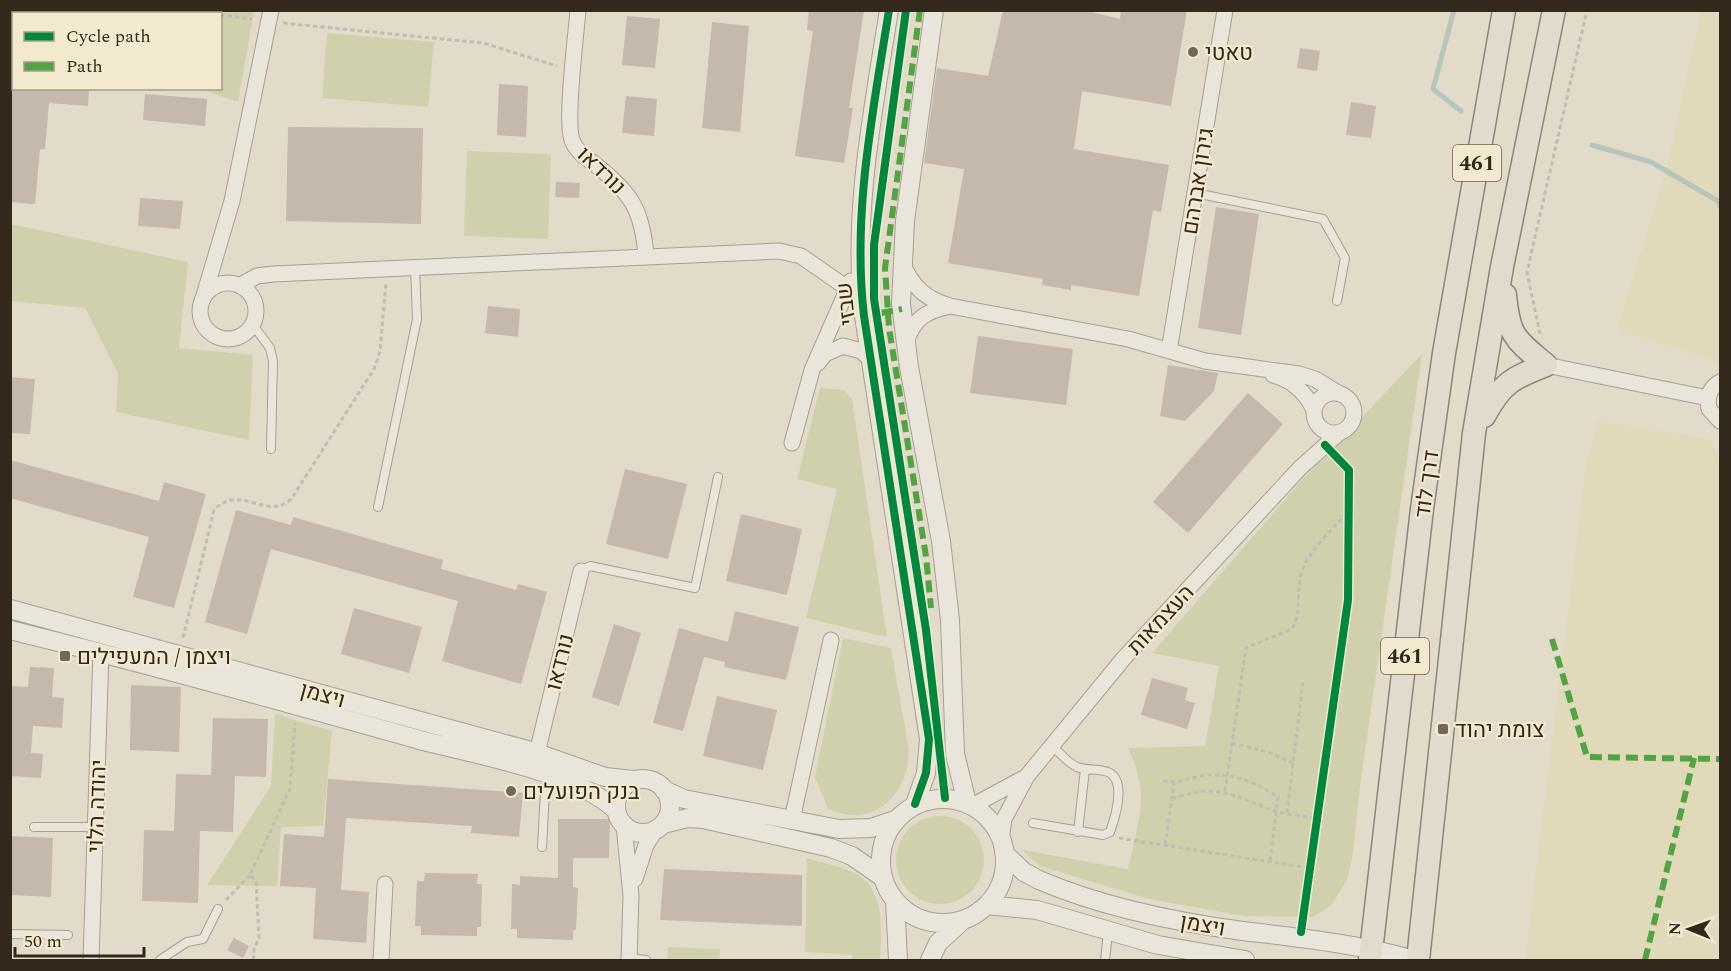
<svg xmlns="http://www.w3.org/2000/svg" width="1731" height="971" font-family="Spectral,Heebo,serif">
<style>
.farmland{fill:#e1daba}
.green{fill:#d0d1ac}
.lines{fill:none;stroke-linecap:round;stroke-linejoin:round}
.stream{stroke:#b5c6bc;stroke-width:5}
.building{fill:#c5b9ab}
.service-casing{stroke:#a69f93;stroke-width:10}
.minor-casing{stroke:#a69f93;stroke-width:17}
.tertiary-casing{stroke:#a69f93;stroke-width:20}
.primary-casing{stroke:#8c857a;stroke-width:25}
.path{stroke:#c2bcb2;stroke-width:3;stroke-dasharray:4.5 3;stroke-linecap:butt}
.service{stroke:#eae5da;stroke-width:8}
.minor{stroke:#eae5da;stroke-width:15}
.tertiary{stroke:#eae5da;stroke-width:18}
.primary{stroke:#e0dbcd;stroke-width:22}
.quiet{stroke:#52a341;stroke-width:6;stroke-dasharray:12 6;stroke-linecap:butt}
.cycleway-casing{stroke:#f3e9ce;stroke-width:11}
.cycleway{stroke:#00873e;stroke-width:8}
.poi-dot{fill:#706759;stroke:#f3e9ce;stroke-width:2}
.labels{text-anchor:middle;stroke-width:4.5;stroke-linejoin:round;paint-order:stroke}
.shield{fill:#f3e9ce;stroke:#6d6251;stroke-width:1.5}
.shield-label{font-size:21px;font-weight:bold;fill:#33281c}
.poi-label{font-size:22px;fill:#33281c;stroke:#f3e9ce;text-anchor:start}
.street-label{font-size:22px;fill:#33281c;stroke:#f3e9ce}
</style>
<rect width="100%" height="100%" fill="#e2dbca"/>
<path class="farmland" d="M1701,11H1720V372L1714,361L1617,330L1666,171Z
M1598,421L1710,439L1720,459V960H1525L1586,464Z"/>
<path class="green" d="M11,10L254,11L238,102L201,89L220,88V14H14L13,22L11,21Z
M327,33L434,42L428,107L322,98Z
M467,151L551,154L548,239L464,236Z
M11,224L188,262L179,348L253,355L249,440L116,412L118,374L85,308L11,301Z
M1422,354L1360,787L1353,853L1347,880L1331,906L1313,917L1244,916L1149,899L1040,866L1022,850L1128,869C1138,820 1151,796 1128,748L1205,746L1219,666L1152,653L1301,481Z
M820,388L844,390L852,399L887,637L806,618L837,489L797,479Z
M843,638L891,648L909,750C908,796 874,829 828,809L815,777Z
M275,714L332,731L323,826L281,827L277,886L207,885L271,786Z
M896 860a44 44 0 1 1 88 0a44 44 0 1 1-88 0Z
M807,858C822,863 842,866 857,874C886,891 881,932 880,960H852V955L805,952Z
M668,947L720,949L719,960H667Z"/>
<g class="lines">
<path class="stream" d="M1454,10L1433,89L1461,111
M1592,145L1651,162L1718,201L1720,206"/>
</g>
<path class="building" d="M809,10H864L849,108H853L844,163L795,156L813,31L807,30Z
M1003,10H1083L1120,19L1121,10H1187L1171,106L1082,91L1074,149L1169,165L1161,212L1153,210L1139,296L1071,285V290L1042,285L1043,279L948,263L964,169L924,163L937,68L988,76Z
M627,16L660,19L655,68L622,65Z
M712,22L749,26L740,132L702,128Z
M1300,48L1320,51L1317,71L1297,68Z
M499,84L528,86L526,137L497,135Z
M10,88H89L88,106L49,103L45,149H40L35,204L10,202Z
M145,94L207,99L205,126L143,120Z
M626,96L657,99L654,136L622,133Z
M1351,102L1376,106L1371,138L1346,135Z
M288,127L423,128L421,224L286,221Z
M556,182L580,183L579,198L555,197Z
M140,198L183,201L180,229L138,226Z
M1216,207L1259,214L1241,335L1198,328Z
M488,306L520,309L518,337L485,333Z
M978,336L1073,349L1066,405L970,393Z
M1168,365L1218,373L1214,391L1185,421L1160,416Z
M10,377L35,379L30,434L10,433Z
M1248,393L1283,424L1188,533L1153,502Z
M10,460L159,501L164,482L206,494L174,608L133,597L149,537L10,498Z
M625,469L687,484L668,559L606,544Z
M236,510L291,525L293,517L443,560L441,569L516,590L518,584L547,592L521,684L442,661L458,601L271,549L247,634L205,622Z
M741,514L802,529L787,595L726,581Z
M354,608L422,627L409,673L341,654Z
M735,611L799,627L786,680L724,667L725,662L704,657L683,731L653,723L679,628L728,642Z
M614,624L641,633L619,706L592,697Z
M30,667L54,668L52,697L64,698L62,728L33,726L31,753L43,754L41,778L10,776V686L28,687Z
M1152,678L1188,688L1185,700L1195,703L1187,729L1141,715Z
M131,685L181,687L179,752L130,750Z
M717,696L777,710L763,770L703,756Z
M213,718L268,719L266,777L235,776L233,832L200,831L198,903L142,901L144,830L174,831L176,774L211,775Z
M328,779L523,793L519,837L471,833L472,826L346,818L341,890L369,892L366,943L313,939L316,888L280,886L284,834L324,837Z
M558,819H610L609,858H573V887L578,888L576,930H573V940L517,938V929H511L512,884L520,885V876L558,878Z
M10,836L53,838L51,897L10,895Z
M664,869L802,875V926L660,920Z
M425,873L478,874L477,884H482L481,927H477V936L421,935V926H415L417,881H424Z
M234,938L249,946L243,958L227,950Z"/>
<g class="lines">
<defs>
<path id="service" d="M1195,193L1323,219L1345,258L1337,301
M253,325L270,348L273,361L271,449
M378,507L417,319L415,268
M581,571L590,566L695,588L718,477
M1033,823L1103,835L1110,832C1115,818 1126,783 1110,773C1101,768 1087,771 1077,767C1068,763 1059,752 1052,746
M34,827H95
M1078,832L1085,769
M542,847L545,791L554,777
M10,934L68,935
M629,958L646,960
M160,960L187,942L203,939L218,909
M1105,960L1108,932"/>
<path id="minor" d="M578,10C576,36 565,120 572,140C576,152 588,159 597,166C632,194 642,210 646,255
M902,263C913,287 925,299 950,306L1128,339L1205,361L1299,374L1315,379L1338,393
M200 311a28 28 0 1 1 56 0a28 28 0 1 1-56 0Z
M241,285L257,276L273,274L779,251L801,256L847,288
M203,299L232,201L271,10
M906,343C913,319 926,311 950,306
M1169,351L1225,10
M818,363L825,354L843,346L861,351L870,359
M1546,365L1708,398
M1273,375C1292,380 1306,393 1314,410
M1720,382C1709,388 1707,397 1709,409L1720,421
M1314 413a20 20 0 1 1 40 0a20 20 0 1 1-40 0Z
M792,443L812,370L851,281
M537,753L581,571
M972,806L1022,779
M792,820L831,640
M624,826L631,896L629,960
M1001,840L1004,819L1027,776L1124,658L1300,468L1339,433
M635,879L646,845L656,829
M91,960L101,652
M381,960L385,884"/>
<path id="tertiary" d="M889,10C873,112 852,213 864,316L929,739L926,773L915,804
M934,10L905,221L901,304L909,367L941,541L950,620L955,754L967,803
M10,609L531,751L605,777L634,780
M10,630C148,664 284,702 420,740C477,755 573,771 616,810
M616 806a27 27 0 1 1 54 0a27 27 0 1 1-54 0Z
M664,790L684,799L839,829L871,828L895,820
M881 861a62 62 0 1 1 124 0a62 62 0 1 1-124 0Z
M663,824L688,818L703,819L831,848L852,856L882,877
M1004,853L1024,872L1039,880C1102,907 1175,922 1243,931C1301,938 1358,944 1414,960
M895,900L898,960
M987,905L1037,910L1158,945L1245,960
M930,960L938,943L962,921"/>
<path id="primary" d="M1484,416C1502,383 1512,378 1546,365C1515,339 1509,337 1505,295
M1370,960L1422,509L1444,353L1504,10
M1418,960L1474,433L1502,267L1554,10"/>
</defs>
<use href="#service" class="service-casing"/>
<use href="#minor" class="minor-casing"/>
<use href="#tertiary" class="tertiary-casing"/>
<use href="#primary" class="primary-casing"/>
<path class="path" d="M190,10L212,14
M220,15L252,19
M283,23L483,43L557,66
M1540,334L1527,272L1587,10
M183,638L214,510C241,482 268,523 292,498L374,369L380,351L386,283
M1232,743L1268,752L1293,763
M1163,781C1177,783 1187,779 1201,776C1229,771 1255,782 1278,797L1270,862
M1225,791L1246,648L1292,629C1302,612 1296,592 1301,574C1308,550 1334,529 1349,510
M1172,799C1221,782 1231,796 1275,811C1288,815 1304,816 1317,818
M1287,813L1303,682
M1119,838L1310,868
M1165,845L1174,783
M226,900L250,875
M253,960L254,949L259,938L256,882L250,875L290,789L295,723"/>
<use href="#service" class="service"/>
<use href="#minor" class="minor"/>
<use href="#tertiary" class="tertiary"/>
<use href="#primary" class="primary"/>
<path class="quiet" d="M920,10L885,268L889,328L926,556L931,608
M881,313L902,309
M1552,639L1587,757L1720,759
M1645,960L1694,758"/>
<defs>
<path id="cycleway" d="M889,10C873,112 852,213 864,316L929,739L926,773L915,804
M906,10L874,245V299L926,630L945,798
M1301,932L1348,600L1349,470L1325,445"/>
</defs>
<use href="#cycleway" class="cycleway-casing"/>
<use href="#cycleway" class="cycleway"/>
</g>
<g class="poi-dot">
<circle cx="1193" cy="52" r="6"/>
<rect x="59" y="650" width="12" height="12" rx="3"/>
<rect x="1437" y="723" width="12" height="12" rx="3"/>
<circle cx="511" cy="791" r="6"/>
</g>
<g class="labels">
<g class="shield">
<rect x="1453" y="145" width="48" height="36" rx="4.5"/>
<rect x="1381" y="638" width="48" height="36" rx="4.5"/>
</g>
<g class="shield-label">
<text x="1477" y="170">461</text>
<text x="1405" y="663">461</text>
</g>
<g class="poi-label">
<text x="1205" y="60">טאטי</text>
<text x="77" y="664">ויצמן / המעפילים</text>
<text x="1455" y="737">צומת יהוד</text>
<text x="523" y="799">בנק הפועלים</text>
</g>
<g class="street-label">
<text transform="translate(602 170) rotate(44)" y="8">נורדאו</text>
<text transform="translate(1197 181) rotate(-81)" y="8">גירון אברהם</text>
<text transform="translate(845 304) rotate(-96)" y="8">שבזי</text>
<text transform="translate(1426 484) rotate(-82)" y="8">דרך לוד</text>
<text transform="translate(1160 619) rotate(-47)" y="8">העצמאות</text>
<text transform="translate(559 662) rotate(-76)" y="8">נורדאו</text>
<text transform="translate(323 694) rotate(15)" y="8">ויצמן</text>
<text transform="translate(96 806) rotate(-88)" y="8">יהודה הלוי</text>
<text transform="translate(1203 924) rotate(10)" y="8">ויצמן</text>
</g>
</g>
<rect width="1731" height="971" fill="none" stroke="#33281c" stroke-width="24"/>
<rect x="12" y="12" width="210" height="78" fill="#f3e9ce" stroke="#a69c87" stroke-width="1.5"/>
<rect x="24" y="32" width="30" height="9" fill="#00873e" stroke="#a69c87" stroke-width="1.5"/>
<text x="66" y="42" font-size="18" fill="#33281c">Cycle path</text>
<rect x="24" y="62" width="30" height="9" fill="#52a341" stroke="#a69c87" stroke-width="1.5"/>
<text x="66" y="72" font-size="18" fill="#33281c">Path</text>
<g transform="translate(1689 929) rotate(271)" stroke="#f3e9ce" stroke-width="4.5" paint-order="stroke">
<path d="M0-4.5L10 22L0 15L-10 22Z" fill="#33281c"/>
<text y="-9" font-size="16" font-weight="bold" text-anchor="middle" fill="#33281c">N</text>
</g>
<path d="M15 947v9h129v-9" fill="none" stroke="#33281c" stroke-width="3"/>
<text x="24" y="947" font-size="18" fill="#33281c" stroke="#f3e9ce" stroke-width="4.5" paint-order="stroke">50 m</text>
</svg>
